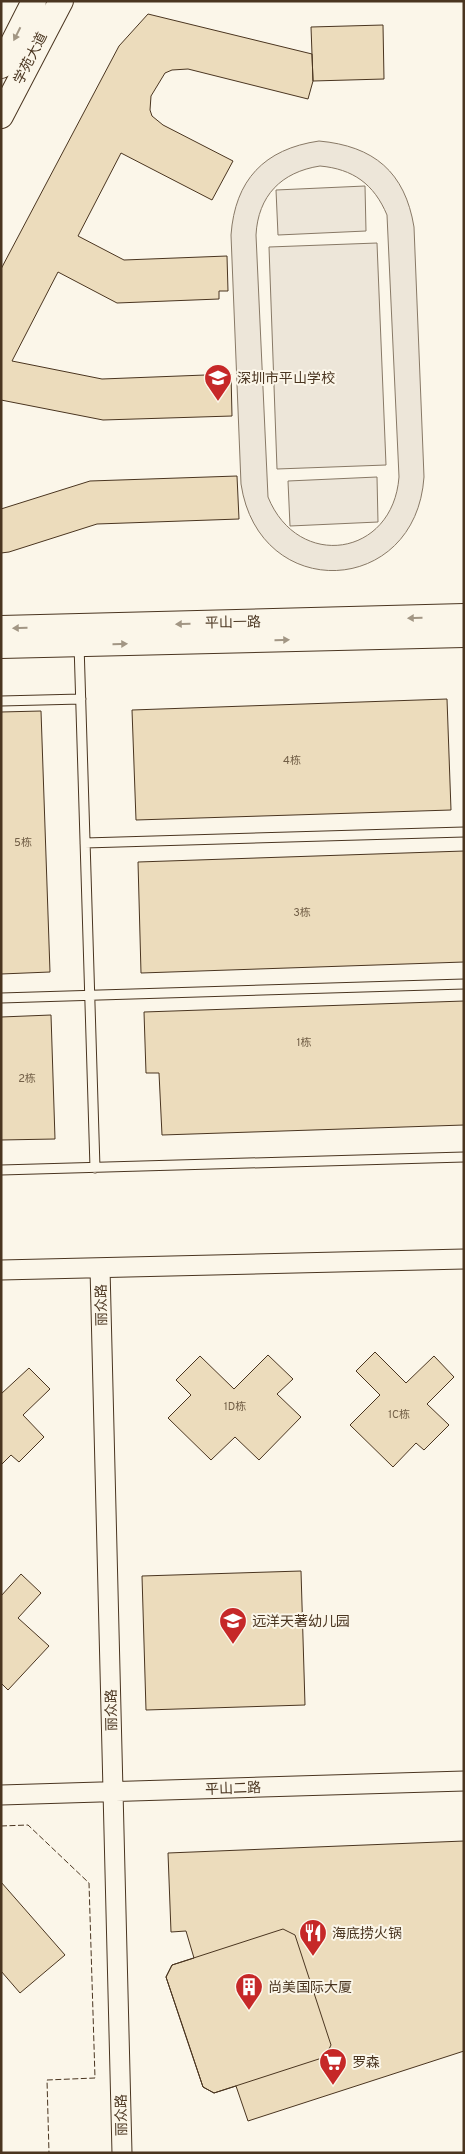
<svg xmlns="http://www.w3.org/2000/svg" width="465" height="2154" font-family="Overpass,'Noto Sans SC',sans-serif">
<style>
.green{fill:#ede6d9;stroke:#887966;fill-rule:evenodd}
.building{fill:#ecdcbc;stroke:#4a3520}
.lines{fill:none;stroke-linecap:round;stroke-linejoin:round}
.service-casing{stroke:#4a3520;stroke-width:11}
.minor-casing{stroke:#4a3520;stroke-width:21}
.tertiary-casing{stroke:#4a3520;stroke-width:26}
.service{stroke:#fbf6e9;stroke-width:9}
.minor{stroke:#fbf6e9;stroke-width:19}
.tertiary{stroke:#fbf6e9;stroke-width:24}
.fence{stroke:#4a3520;stroke-width:1;stroke-dasharray:6 2.5;stroke-linecap:butt}
.oneway{fill:#a29684}
.labels{text-anchor:middle;stroke-width:4;stroke-linejoin:round;paint-order:stroke}
.number-label{font-size:11px;fill:#725f47}
.street-label{font-size:14px;fill:#4a3520;stroke:#fbf6e9}
.poi-label{font-size:14px;fill:#4a3520;stroke:#fbf6e9;text-anchor:start}
</style>
<rect width="100%" height="100%" fill="#fbf6e9"/>
<path class="green" d="M319,141C374,146 405,172 414,227L424,477C416,597 259,604 241,484L231,235C235,180 264,149 319,141ZM320,166C353,169 374,184 387,215L399,477C393,557 298,571 268,497L256,235C258,196 281,172 320,166Z
M365,186L366,231L278,235L276,190Z
M377,243L386,465L277,469L269,247Z
M377,477L378,522L290,526L288,481Z"/>
<path class="building" d="M148,14L312,54L313,81L308,99L188,69L172,70L165,73L151,96L150,110L152,116L163,125L233,161L212,200L121,153L78,236L124,260L227,256L228,291H219V299L117,303L58,272L12,361L102,379L231,374L232,416L103,420L1,400V269L119,46Z
M383,25L384,79L313,81L311,27Z
M237,476L239,519L97,524L9,552L1,553V509L90,481Z
M447,699L451,810L136,820L132,710Z
M41,711L50,972L1,974V712Z
M464,851V962L141,973L138,862Z
M464,1001V1125L162,1135L159,1073H146L144,1012Z
M51,1015L55,1139L1,1140V1017Z
M375,1352L406,1383L434,1356L454,1377L427,1404L449,1425L424,1450L416,1443L393,1467L350,1425L380,1395L356,1371Z
M268,1355L293,1379L277,1394L301,1417L259,1460L235,1437L211,1460L168,1418L191,1395L176,1380L200,1356L234,1389Z
M29,1368L50,1389L23,1415L44,1437L19,1462L11,1455L1,1465V1394Z
M301,1571L305,1705L146,1710L142,1576Z
M21,1574L41,1593L18,1618L49,1646L8,1690L1,1683V1596Z
M464,1841V2051L248,2121L236,2086L214,2093L203,2087L166,1977L172,1965L194,1958L186,1931L171,1932L168,1853Z
M1,1882L65,1955L20,1993L1,1971Z
M283,1929L295,1935L331,2045L325,2057L214,2093L203,2087L166,1977L172,1965Z"/>
<g class="lines">
<defs>
<path id="service" d="M79,644L95,1168
M1,701L81,699
M85,843L464,832
M1,998L464,984
M1,1170L464,1157"/>
<path id="minor" d="M100,1268L122,2153
M1,1270L464,1259
M1,1795L464,1781"/>
<path id="tertiary" d="M1,66L34,1
M1,116L61,1
M1,628L464,616
M1,646L464,635"/>
</defs>
<use href="#service" class="service-casing"/>
<use href="#minor" class="minor-casing"/>
<use href="#tertiary" class="tertiary-casing"/>
<use href="#service" class="service"/>
<use href="#minor" class="minor"/>
<use href="#tertiary" class="tertiary"/>
<path class="fence" d="M1,1826L28,1825L89,1883L95,2078L47,2080L49,2153"/>
</g>
<defs><path id="oneway-solid" d="M-6-.8H1V-3.2L6.5 0L1 3.2V.8H-6Z" transform="scale(1.25)"/></defs>
<g class="oneway">
<use href="#oneway-solid" transform="translate(17 34) rotate(117)"/>
<use href="#oneway-solid" transform="translate(415 618) rotate(179)"/>
<use href="#oneway-solid" transform="translate(183 624) rotate(179)"/>
<use href="#oneway-solid" transform="translate(20 628) rotate(179)"/>
<use href="#oneway-solid" transform="translate(282 640) rotate(-1)"/>
<use href="#oneway-solid" transform="translate(120 644) rotate(-1)"/>
</g>
<defs>
<symbol id="school-pin" viewBox="-11 -11 22 30"><path d="M0 17L-7.5 6A9.5 9.5 0 1 1 7.5 6Z" fill="#c62828" stroke="#fbf6e9"/><path d="M0-5L7-2L0 1L-7-2ZM-4 1L0 2.5L4 1V4Q0 6-4 4Z" fill="#fff"/></symbol>
<symbol id="restaurant-pin" viewBox="-11 -11 22 30"><path d="M0 17L-7.5 6A9.5 9.5 0 1 1 7.5 6Z" fill="#c62828" stroke="#fbf6e9"/><path d="M-5-6h1v4h1v-4h1v4h1v-4h1v5L-1.5 .5V6h-2V.5L-5-1ZM5-6V6H3V1.5H1.5Q1.5-4 5-6Z" fill="#fff"/></symbol>
<symbol id="building-pin" viewBox="-11 -11 22 30"><path d="M0 17L-7.5 6A9.5 9.5 0 1 1 7.5 6Z" fill="#c62828" stroke="#fbf6e9"/><path d="M-4-6H4V6H1V3H-1V6H-4ZM-2.5-4.3h1.7v1.8h-1.7ZM.8-4.3h1.7v1.8H.8ZM-2.5-1h1.7V.8h-1.7ZM.8-1h1.7V.8H.8Z" fill="#fff"/></symbol>
<symbol id="supermarket-pin" viewBox="-11 -11 22 30"><path d="M0 17L-7.5 6A9.5 9.5 0 1 1 7.5 6Z" fill="#c62828" stroke="#fbf6e9"/><path d="M-6-5.5h2.5l.6 2H6L4.5 2H-2.5L-4.4-4H-6ZM-1.5 3.2a1.3 1.3 0 1 0 .1 0ZM3 3.2a1.3 1.3 0 1 0 .1 0Z" fill="#fff"/></symbol>
</defs>
<g fill-rule="evenodd">
<use href="#school-pin" x="202" y="362" width="32" height="43"/>
<use href="#school-pin" x="217" y="1605" width="32" height="43"/>
<use href="#restaurant-pin" x="297" y="1917" width="32" height="43"/>
<use href="#building-pin" x="233" y="1971" width="32" height="43"/>
<use href="#supermarket-pin" x="317" y="2046" width="32" height="43"/>
</g>
<g class="labels">
<g class="number-label">
<text x="292" y="764">4栋</text>
<text x="23" y="846">5栋</text>
<text x="302" y="916">3栋</text>
<text x="304" y="1046">1栋</text>
<text x="27" y="1082">2栋</text>
<text x="235" y="1410">1D栋</text>
<text x="399" y="1418">1C栋</text>
</g>
<g class="street-label">
<text transform="translate(30 58) rotate(-63)" y="5">学苑大道</text>
<text transform="translate(233 622) rotate(-1)" y="5">平山一路</text>
<text transform="translate(101 1305) rotate(-91)" y="5">丽众路</text>
<text transform="translate(111 1710) rotate(-91)" y="5">丽众路</text>
<text transform="translate(233 1788) rotate(-2)" y="5">平山二路</text>
<text transform="translate(121 2115) rotate(-91)" y="5">丽众路</text>
</g>
<g class="poi-label">
<text x="237" y="383">深圳市平山学校</text>
<text x="252" y="1626">远洋天著幼儿园</text>
<text x="332" y="1938">海底捞火锅</text>
<text x="268" y="1992">尚美国际大厦</text>
<text x="352" y="2067">罗森</text>
</g>
</g>
<rect width="465" height="2154" fill="none" stroke="#4a3520" stroke-width="5"/>
</svg>
